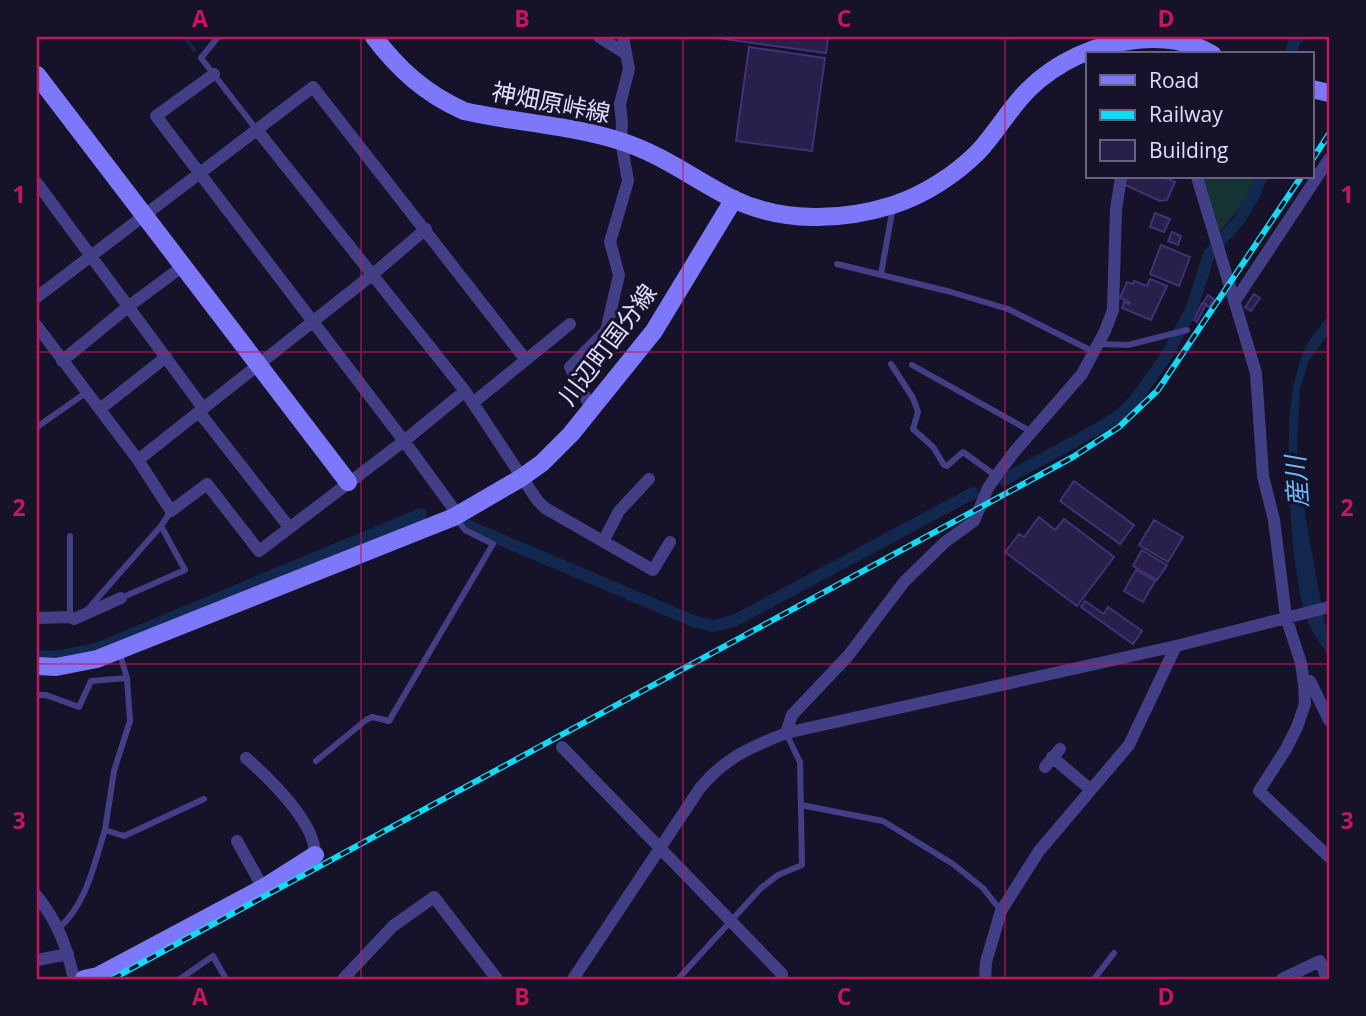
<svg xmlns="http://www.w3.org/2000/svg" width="1366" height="1016" font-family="'Open Sans','Noto Sans JP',sans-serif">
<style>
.green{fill:#153333}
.water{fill:#12284e}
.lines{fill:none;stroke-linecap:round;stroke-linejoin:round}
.stream{stroke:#12284e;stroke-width:3.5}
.canal{stroke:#12284e;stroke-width:12}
.building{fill:#281f4a;stroke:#403275;stroke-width:2}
.lane{stroke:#433f86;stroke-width:6}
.street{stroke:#433f86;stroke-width:12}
.secondary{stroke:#7d78f9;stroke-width:18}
.rail-casing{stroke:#11dbf4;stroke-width:6}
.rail{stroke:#16122a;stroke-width:3.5;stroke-dasharray:10;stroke-linecap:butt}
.grid{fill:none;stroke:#c2185b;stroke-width:2;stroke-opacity:0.55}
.labels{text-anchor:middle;stroke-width:6;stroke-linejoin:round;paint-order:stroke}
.street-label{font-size:24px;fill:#e0dcfd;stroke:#16122a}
.water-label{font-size:26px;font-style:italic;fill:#6fb7f9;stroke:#16122a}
.neatline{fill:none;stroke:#c2185b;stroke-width:2.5}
.grid-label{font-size:23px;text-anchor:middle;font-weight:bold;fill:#c2185b}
</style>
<rect width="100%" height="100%" fill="#16122a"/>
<path class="green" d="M1203,177H1255L1244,203L1220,231Z"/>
<path class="water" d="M1329,315V333L1309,360L1300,389L1297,447L1306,521L1325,624L1329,630V656C1323,647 1316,638 1311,629C1290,588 1285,449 1291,402C1293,386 1297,370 1302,355C1308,340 1319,328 1329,315Z"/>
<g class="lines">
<path class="stream" d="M185,37L194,50"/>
<path class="canal" d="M1291,54L1294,41L1299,37
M1004,480L1101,427L1120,415L1136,399L1166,356L1191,311L1209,254L1239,220L1254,195L1261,177
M466,525L693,621L714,626L736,620L973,493
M37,656L56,657L96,649L421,514"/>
</g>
<path class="building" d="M710,37H828L826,53Z
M749,47L825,58L812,151L736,141Z
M1127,177H1164L1175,182L1167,200L1160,201L1123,184Z
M1155,213L1170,219L1164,232L1150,227Z
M1172,232L1181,236L1178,245L1168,241Z
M1161,245L1190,257L1179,286L1150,274Z
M1150,279L1167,286L1151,320L1122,308L1124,302L1129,304L1130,302L1120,298L1127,282L1133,284L1134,281L1147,286Z
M1254,294L1260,298L1251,311L1245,307Z
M1208,295L1214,299L1209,307L1203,303Z
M1202,303L1206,304L1197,322L1194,320Z
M1074,481L1134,525L1120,544L1060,501Z
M1039,517L1055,530L1064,519L1114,557L1077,606L1005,552L1019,534L1024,537Z
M1154,520L1183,537L1168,562L1139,545Z
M1142,550L1167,565L1157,580L1133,566Z
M1136,570L1155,581L1143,602L1124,591Z
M1085,601L1104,614L1108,607L1142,631L1133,644L1081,607Z"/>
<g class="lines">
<path class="lane" d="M218,37L201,58L256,129
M837,264L951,292L1008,309L1094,352
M881,274L893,207
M1098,344L1128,345L1187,330
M891,364L913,398L918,412L913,429L933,447L944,465L947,466L963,452L996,476
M912,365L1032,432
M37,427L87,392
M70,536V617
M121,598L185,570L161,526L171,511
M88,609L161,526
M37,695H46L79,707L91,681L127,678
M316,761L366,720L372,717L389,721L493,544L465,530L456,518
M801,805L883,821L953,864L983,888L1001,911
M105,830L114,771L130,721L127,678L119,651
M59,928C87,903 94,864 105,830L124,836L204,799
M180,979L213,956L226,979
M678,979L761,888L778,875L802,865L800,762L786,733
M1094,979L1114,953"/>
<path class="street" d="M599,37L626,54
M214,74L156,116L404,441L458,515
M257,130L465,391L537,500L545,508L653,570L670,542
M1197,177L1256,373L1263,476L1274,520L1286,617L1301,663L1304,684L1305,704L1297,727L1286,749L1259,791L1329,857
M37,183L203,408
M37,297L313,87L526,360
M1235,301L1329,159
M37,326L138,460L171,511L207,484L259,551L404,441L465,391
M62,361L129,306L183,266
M474,402L570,324
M100,409L166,357
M592,410L570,367L606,331L619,275L610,242L628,181L621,141L622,123L620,104L629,69L623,37
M199,412L289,527
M138,460L373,274L426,229
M604,540L619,511L649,479
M37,618L70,617L74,619L121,598
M1303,680L1310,681L1329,720
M786,733L792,715L848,656L904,582L945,542L974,521L988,488L996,476L1015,451L1082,374L1105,331L1113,310L1116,209L1121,177
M562,747L782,974L781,979
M1052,757L1091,790
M246,758C269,778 316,823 315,855
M1045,767L1060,749
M237,841L263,888
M37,896C58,922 67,948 74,979
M37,960L68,954
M343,979L393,926L434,897L497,979
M573,979L700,788C726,757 749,748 786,733L1176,646L1329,607
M985,979L986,962L1001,911L1039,851L1129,745L1176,646
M1282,979L1320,961L1327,979"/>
<path class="secondary" d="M374,37C399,70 426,94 464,111C516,123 570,125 620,141C662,154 695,180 733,199C783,223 842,221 893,205C924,195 955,175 978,152C996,133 1009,109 1028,90C1057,61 1096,44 1136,40C1164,37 1187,40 1212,54
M37,75L348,482
M1312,89L1329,93
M37,666L56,667L97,659L454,517L521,478L542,463L571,434L654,331L734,199
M84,979L98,976L263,888L315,855"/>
<defs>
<path id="rail" d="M1312,160L1329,134
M112,979L1073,457L1119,427L1158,390L1301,177"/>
</defs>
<use href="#rail" class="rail-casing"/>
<use href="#rail" class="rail"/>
</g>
<path class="grid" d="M361,37V979M683,37V979M1005,37V979M37,352H1329M37,664H1329"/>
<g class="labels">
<g class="street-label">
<text transform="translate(551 103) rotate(11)" y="8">神畑原峠線</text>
<text transform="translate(608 345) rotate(-53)" y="8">川辺町国分線</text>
</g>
<g class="water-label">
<text transform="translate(1297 482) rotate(-94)" y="9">産川</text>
</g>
</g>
<rect width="1366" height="1016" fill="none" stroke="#16122a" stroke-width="77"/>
<rect x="1086" y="52" width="228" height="126" fill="#16122a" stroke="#67637e" stroke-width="2"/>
<rect x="1100" y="75" width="35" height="10" fill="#7d78f9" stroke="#67637e" stroke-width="2"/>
<text x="1149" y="88" font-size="21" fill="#e0dcfd">Road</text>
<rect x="1100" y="110" width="35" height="10" fill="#11dbf4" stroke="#67637e" stroke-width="2"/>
<text x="1149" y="122" font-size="21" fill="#e0dcfd">Railway</text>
<rect x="1100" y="140" width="35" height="21" fill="#281f4a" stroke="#67637e" stroke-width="2"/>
<text x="1149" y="158" font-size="21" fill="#e0dcfd">Building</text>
<rect x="38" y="38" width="1290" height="940" class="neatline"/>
<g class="grid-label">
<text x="200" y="27">A</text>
<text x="522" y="27">B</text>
<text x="844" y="27">C</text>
<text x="1166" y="27">D</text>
<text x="19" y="203">1</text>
<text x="1347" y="203">1</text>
<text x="19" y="516">2</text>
<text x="1347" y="516">2</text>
<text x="19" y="829">3</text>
<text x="1347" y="829">3</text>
<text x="200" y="1005">A</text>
<text x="522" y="1005">B</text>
<text x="844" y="1005">C</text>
<text x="1166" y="1005">D</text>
</g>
</svg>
